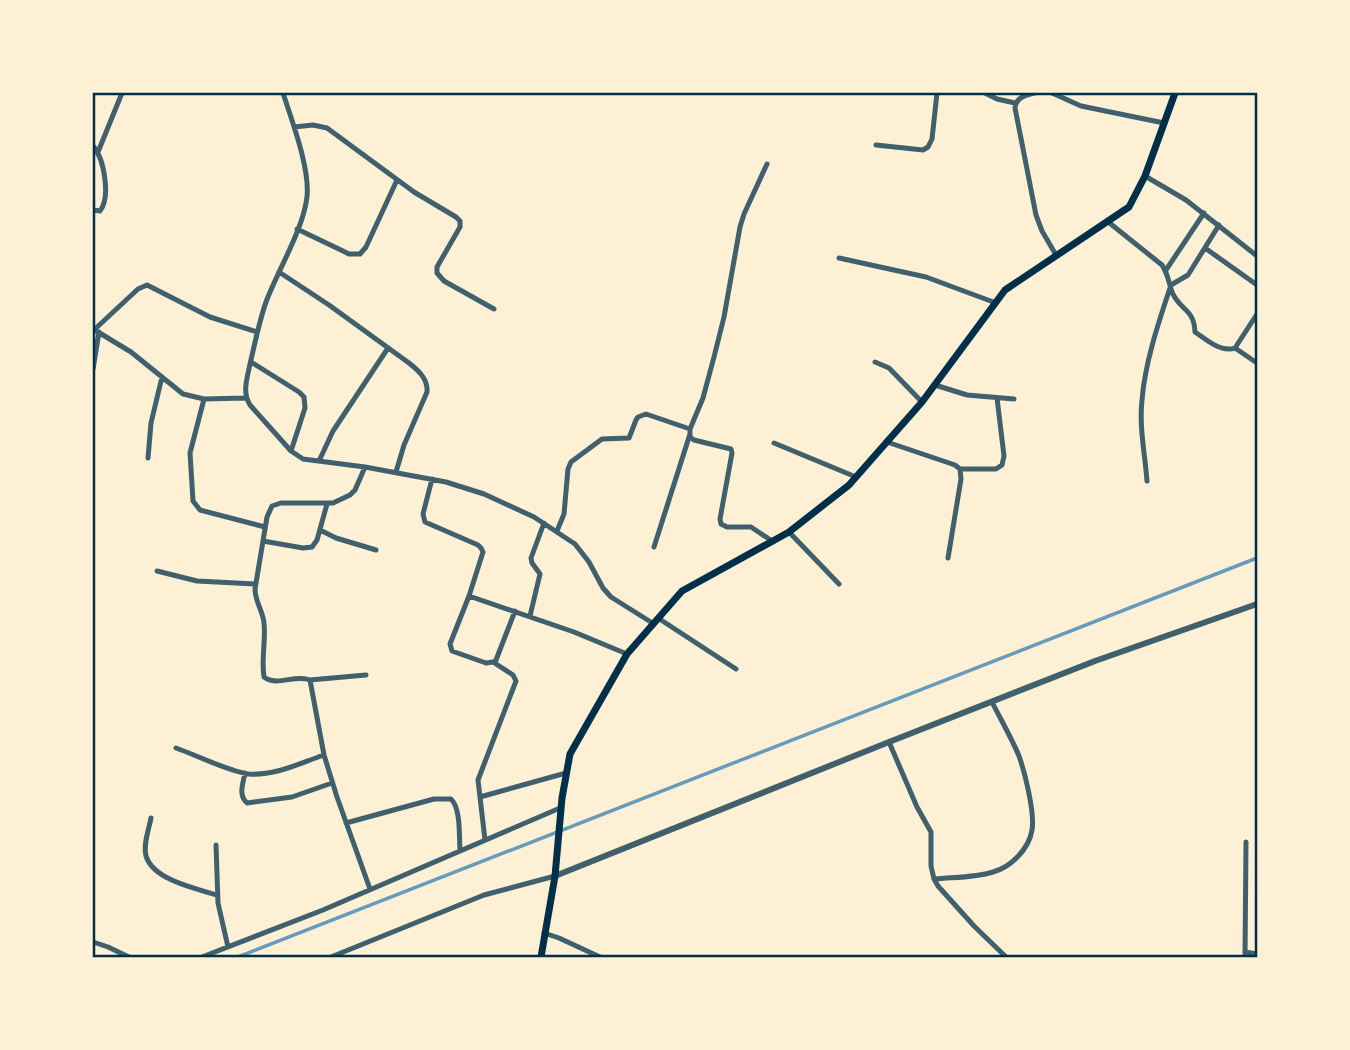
<svg xmlns="http://www.w3.org/2000/svg" width="1350" height="1050" font-family="'Titillium Web',sans-serif">
<style>
.lines{fill:none;stroke-linecap:round;stroke-linejoin:round}
.stream{stroke:#669bbc;stroke-width:3.5}
.minor{stroke:#3f606c;stroke-width:5}
.tertiary{stroke:#3f606c;stroke-width:6}
.secondary{stroke:#003049;stroke-width:7}
.neatline{fill:none;stroke:#003049;stroke-width:2.5}
</style>
<rect width="100%" height="100%" fill="#fdf0d5"/>
<g class="lines">
<path class="stream" d="M238,957L1257,558"/>
<path class="minor" d="M283,93C292,121 310,168 307,197C303,230 278,270 266,302C259,322 255,343 250,364C247,379 242,392 250,405L291,451L303,459L365,467L446,482L484,494L534,517L575,544L589,562L603,588L611,597L654,624
M985,93L997,99L1015,103
M1035,93C1026,95 1016,97 1015,108L1036,215L1042,231L1056,255
M1052,93L1081,106L1164,123
M294,127L313,125L327,128L414,192L456,217L460,221V227L437,267V273L444,281L494,309
M876,145L923,150L928,147L932,139L937,93
M93,146C104,158 111,197 100,211L93,210
M98,152L122,93
M767,164L744,214L740,227L724,317L714,357L703,398L690,429V437L694,440L731,449L732,453L720,519L721,524L727,527H751L772,541
M1145,176L1186,200L1257,256
M1107,221L1162,265C1168,274 1169,283 1172,292C1180,311 1194,308 1195,332C1207,340 1221,353 1235,348L1257,314
M297,229L343,251L349,254H360L366,247L397,180
M1205,248L1257,285
M839,258L926,277L996,303
M1166,270L1204,213
M279,272L329,305L409,363C419,371 428,379 427,392L404,445L396,472
M93,329L131,352L183,394L204,399L246,398
M95,329L138,289L147,285L210,317L257,332
M1235,348L1257,363
M251,362L299,392L304,397L305,408L291,451
M875,362L889,368L922,402
M93,369L99,332
M935,385L967,395L1014,399
M204,399L190,453L193,501L200,510L265,527
M887,442L955,465L960,469L961,479L948,558
M774,443L856,477
M148,458L151,423L162,377
M319,461L333,431L388,348
M365,467L355,490L350,495L333,503H281L272,506L267,517L255,589C255,602 263,611 264,623C266,641 261,659 264,677C277,687 295,674 310,680L324,755L337,797L370,889
M960,469H996L1002,465L1004,456L997,398
M432,479L423,514L425,522L478,545L481,548L483,552L469,596L450,644L452,651L486,663L493,662L496,660L515,611
M1147,481C1145,454 1139,427 1142,400C1145,362 1159,321 1171,285L1188,275L1219,225
M320,530L336,538L376,550
M557,531L564,514L568,469L571,462L602,439L629,438L636,420L638,417L646,414L690,429
M789,532L839,584
M263,541L303,548L312,547L317,540L327,504
M654,547L690,434
M157,571L197,581L255,584
M469,596L574,632L627,654
M530,616L540,574L532,563L531,558L544,523
M658,618L736,669
M310,680L366,675
M889,742L917,807L931,832V866L934,879L938,886L974,926L1006,957
M176,748C196,755 230,772 249,774C275,776 300,763 324,755
M245,773C243,784 238,795 247,803L292,797L332,783
M480,797L566,773
M151,818C149,829 143,844 146,856C153,880 197,889 217,895
M346,823L434,799H451C461,808 459,837 460,851
M485,840L478,780L516,681L513,675L493,662
M216,845L218,903L228,947
M934,879C953,877 974,878 993,872C1011,867 1029,849 1032,830C1035,813 1025,773 1019,756C1011,737 1001,720 992,702
M544,933L559,938L600,957
M93,942L108,947L129,957
M1245,952L1257,954
M202,957L323,910L560,808
M331,957L484,895L555,876
M1245,957L1246,842"/>
<path class="tertiary" d="M555,876L889,742L1095,661L1257,604"/>
<path class="secondary" d="M541,957L555,876L562,798L570,754L627,654L682,591L789,532L849,485L922,402L1005,290L1129,207L1145,176L1175,93"/>
</g>
<rect width="1350" height="1050" fill="none" stroke="#fdf0d5" stroke-width="189"/>
<rect x="94" y="94" width="1162" height="862" class="neatline"/>
</svg>
